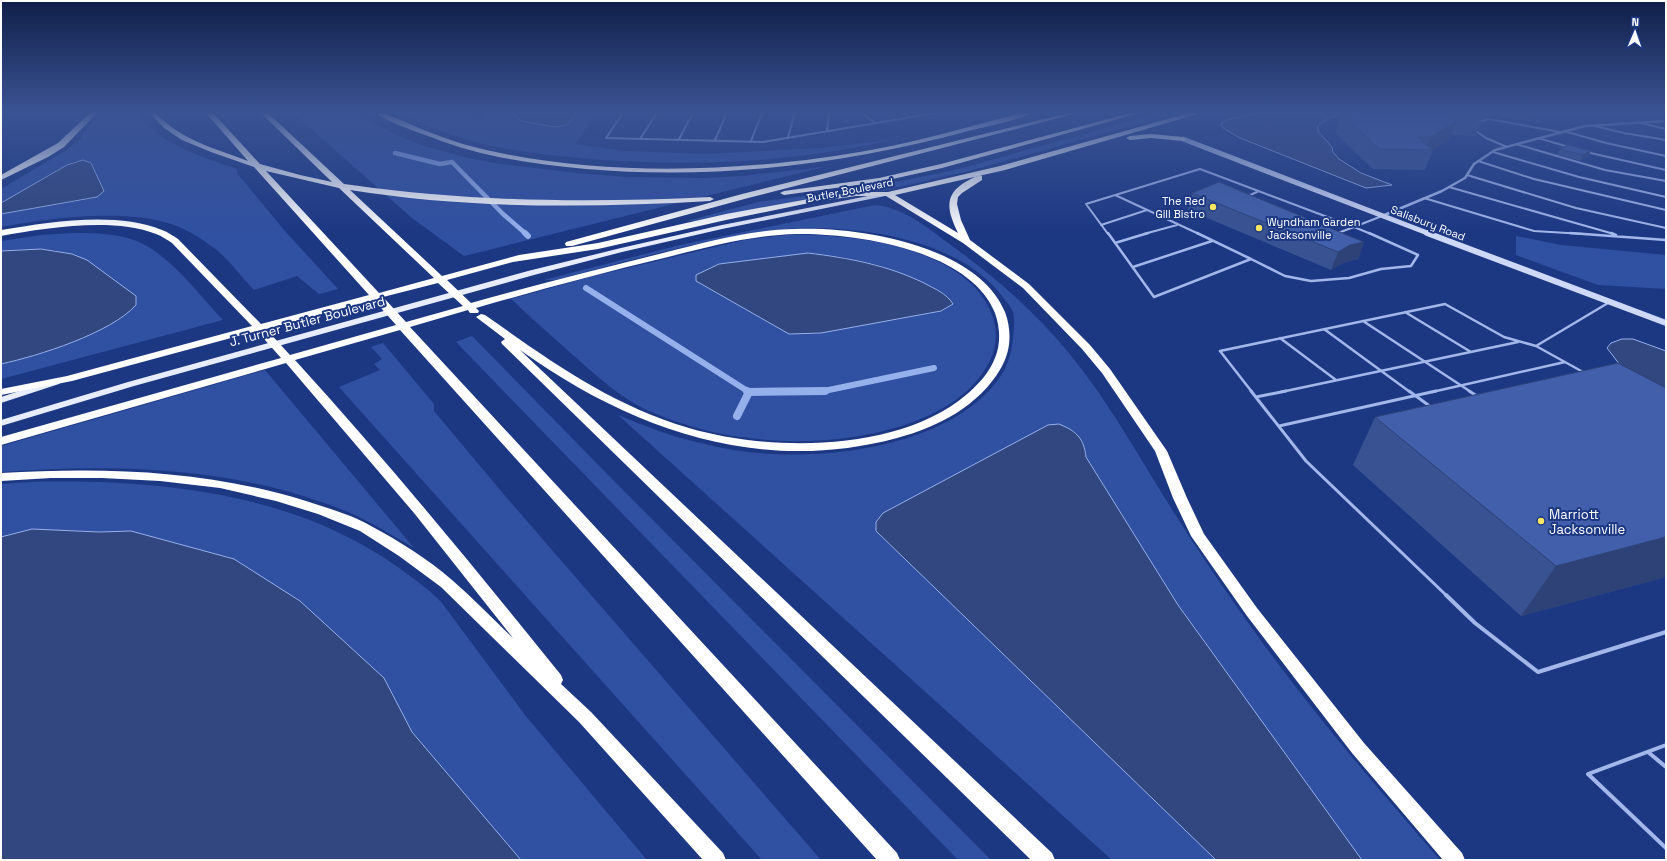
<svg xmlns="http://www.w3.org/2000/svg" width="1667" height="861" font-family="'Space Grotesk',sans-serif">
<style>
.green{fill:#3050a1;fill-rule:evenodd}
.water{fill:#32477f;stroke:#96b0ec}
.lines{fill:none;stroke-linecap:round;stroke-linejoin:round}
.stream-far2{stroke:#96b0ec;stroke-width:4.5}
.stream-far1{stroke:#96b0ec;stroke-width:6}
.stream{stroke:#96b0ec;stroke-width:8}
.lane-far3{stroke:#a3b7ea;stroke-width:2}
.lane-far2{stroke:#a3b7ea;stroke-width:2.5}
.lane-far1{stroke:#a3b7ea;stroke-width:3}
.lane{stroke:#a3b7ea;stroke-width:4}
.street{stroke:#a3b7ea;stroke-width:2.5}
.secondary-far1{stroke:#ced9f8;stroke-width:5}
.secondary{stroke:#ced9f8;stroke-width:6}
.primary{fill:#e7ecfe;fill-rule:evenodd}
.highway{fill:#fff;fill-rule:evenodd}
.wall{fill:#385292}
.shaded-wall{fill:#2e4277}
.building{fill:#415faa;stroke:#2e4277}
.poi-dot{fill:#fae761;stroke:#1d3883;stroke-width:1.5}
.labels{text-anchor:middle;stroke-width:4;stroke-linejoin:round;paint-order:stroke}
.far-street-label{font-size:11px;fill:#fff;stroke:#1d3883}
.far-poi-label{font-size:11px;fill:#fff;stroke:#1d3883;text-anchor:end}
.street-label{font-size:13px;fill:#fff;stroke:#1d3883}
.poi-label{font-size:13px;fill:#fff;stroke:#1d3883;text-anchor:start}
</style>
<rect width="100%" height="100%" fill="#1d3883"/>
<path class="green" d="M102,113H137C157,143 204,158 237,169V173L284,230L338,289L319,294L297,276L254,290C242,278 227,257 214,248C202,239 188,230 174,225C127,208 49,218 1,227V214L90,199L104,191L91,163L88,161L74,162L67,165L1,203V189L65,151L80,139L84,132Z
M293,113H354L396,135L424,146L468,158L501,164L577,173L626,177L704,178L741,176L824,167L464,256L412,218Z
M397,113H462L482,121L484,113H513L515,116L567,125L577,113H597L575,144L626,151L706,154L819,148L891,140C793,163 689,167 590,159C553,156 516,152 479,143C451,136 424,124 397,113Z
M1159,113H1177L969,171L882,191L845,192L694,221H687L758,202L865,188L955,170Z
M875,205C902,207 927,227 948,243C993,275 1033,310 1068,352C1107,399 1136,452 1168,503C1195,547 1224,589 1254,631C1311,711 1376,786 1440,860H1362L1178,605L1086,457L1085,448L876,531L1216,860H1112L618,415C645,426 672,437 701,443C724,449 749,453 773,454C844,458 946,442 994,385C1006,371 1012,355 1013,337C1014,329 1015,320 1013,312C1011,307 1006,301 1002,296C962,243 874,228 811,228C776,228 740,235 706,242C655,253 605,267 555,280H544L680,245Z
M71,233C94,233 122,233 143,244C173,259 200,296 223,320L1,379V364C41,355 81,340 117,320L56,250L25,249L1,251V241L41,235Z
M786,235C849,233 967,246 992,315C1000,336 995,356 982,374C939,434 826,447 758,439C723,436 687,427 654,413C622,400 598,377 573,355C552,336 531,318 511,299L586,278L744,240ZM808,253L843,257L879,265L910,277L942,292L953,304L941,311L821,333L789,334L696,281L719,264Z
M1516,236L1561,245L1666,255V289L1598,285L1516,255Z
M472,336L619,486L991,860H958L456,342Z
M383,343L434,404V411L506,497L821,860H762L339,387L380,370L374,364L382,359L371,347Z
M265,370L414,548C398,539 383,529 367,521C343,508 316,500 290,492C196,466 98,465 1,472V446Z
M30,482C156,479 294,492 399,568C414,579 429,589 442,603L525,715L647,860H521L412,732L384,678L131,531L99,532L32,529L1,537V484Z"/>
<path class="water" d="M513,113H577L567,125L555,127L521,121Z
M1259,113H1361C1345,113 1330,115 1318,126V131L1332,147L1333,152L1339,159L1361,173L1392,185L1366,188L1240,138L1223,128L1221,124L1226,120Z
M83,160L91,163L104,191L97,197L1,214V203L67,165Z
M41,249L72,254L87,260L136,296V305C111,333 38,356 1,364V251Z
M808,253C849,258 887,265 924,283C935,289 946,293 953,304L941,311L821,333L789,334L696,281V275L719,264Z
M1622,339H1633L1666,351V393L1620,365L1607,348L1611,343Z
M1059,424C1076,431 1084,438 1086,457L1178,605L1362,860H1216L876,531V522L883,513L1048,425Z
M32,529L99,532L131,531L234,559L300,601L384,678L412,732L521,860H1V537Z"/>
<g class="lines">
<path class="stream-far2" d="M395,153L440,164L452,162L503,214L526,234"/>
<path class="stream-far1" d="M525,233L528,236
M586,288L749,392
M766,392L824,391L934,368"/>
<path class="stream" d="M747,391L749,392L825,391
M737,416L749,392"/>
<path class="lane-far3" d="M623,113L606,138L763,142L936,113
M862,113L875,123
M903,113L910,117
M1478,122L1489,119L1560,132
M1641,123L1666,129
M1595,126L1624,133L1666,140
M1473,129L1486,138L1507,147
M827,131L829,113
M1564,131L1606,143L1666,156
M788,137L795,113
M1538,138L1569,147
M640,139L657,113
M679,139L693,113
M715,140L727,113
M751,141L762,113
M1516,144L1605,170L1666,181
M1493,152L1579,177L1666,197
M1586,152L1666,170
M1478,161L1534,179L1666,210
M1467,175L1576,208L1666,228
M1449,187L1614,234
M1115,195L1199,234
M1248,196L1259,191
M1424,198L1534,231L1584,234
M1101,225L1147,210
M1354,227L1371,234
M1354,227L1382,216
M1338,233L1354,227
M1108,234L1086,204L1200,169L1354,227
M1144,234L1177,225"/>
<path class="lane-far2" d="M1108,233L1154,297L1251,259L1285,276L1311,281L1349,278L1381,269L1411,266L1418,255L1369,233
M1197,233L1251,259
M1570,233L1666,240
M1611,233L1616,235
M1115,243L1148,233
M1133,267L1212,241
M1405,312L1471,352
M1363,321L1471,392
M1324,329L1410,392
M1280,338L1336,380
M1536,346L1583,372
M1252,392L1220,351L1445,304L1504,337L1536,346L1608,303
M1281,392L1518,342
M1432,392L1565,362"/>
<path class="lane-far1" d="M1251,391L1306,461L1447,596
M1409,391L1431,407
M1469,391L1477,396
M1256,397L1286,391
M1279,426L1436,391"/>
<path class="lane" d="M1446,595L1475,623L1538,672L1666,632
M1666,745L1588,774L1666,848
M1648,752L1666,767"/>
<path class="street" d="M1382,216L1442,191L1465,178L1474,164L1495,150L1585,126L1666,121"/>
<path class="secondary-far1" d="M1183,139L1430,234"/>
<path class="secondary" d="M1427,233L1666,323"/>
<path class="primary" d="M888,192L890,193V195L722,229L622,252L534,275L134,386L1,426V420L128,382L528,271L621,248L722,225Z
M56,379L61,382L59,384L1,403V397Z"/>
<path class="highway" d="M90,113H97L64,147L48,157L1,180V175L58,143Z
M150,113H156C179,139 216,149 248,161L206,113H213L260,164L300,175L332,182L261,113H268L344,184L352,185C471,202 590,203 710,197L714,199L710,201C590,208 469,209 350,190L442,276L519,255L598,243L726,214L814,198L856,192H888L1000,166L1189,113H1199L1198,114L1005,170L895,195L958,233C948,212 942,195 967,181C972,179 976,175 982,176V180L962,193L958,197L957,204L961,220L970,240L1029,284L1090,345L1110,369L1167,451L1187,498L1204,534L1257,608L1364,743L1462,853L1465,860H1443L1352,753L1247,616L1191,536L1173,498L1155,451L1102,373L1082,349L1023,288L963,243L886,196H856L814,202L726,220L598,249L513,262L447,280L471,303C535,285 599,269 663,253C706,242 749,230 794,229C858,226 977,245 1005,312C1012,331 1011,351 1001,368C979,406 938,427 897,438C760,475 632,430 520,350L1052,853L1055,860H1031L502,344L501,342L505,339L476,317L481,314L485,315C552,362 609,404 689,428C770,452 899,452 966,395C978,385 989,373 995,358C1001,344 1000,327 995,313C970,250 856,233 797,234C751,235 708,247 664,258C601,273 539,290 476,308L479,311L478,313H470L468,310L410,327L897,853L900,860H877L400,330L295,360C388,462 475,568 561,675L563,680L561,684L591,712L723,853L726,860H703L579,722L441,587L399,556L360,531L318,514L276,501L220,488L160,481L102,478H51L1,481V473C105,467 206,470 306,501C328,508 352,515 371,526C399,541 428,559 452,580C473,598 493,619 513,638L414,513L286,363L1,445V437L281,358L257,331L72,381L1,395V389L67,376L252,326L172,243C167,240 162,236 156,234C113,217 45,228 1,236V230C50,222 115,211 162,230C168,232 173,236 178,239L261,324L369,295L254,167L211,152L182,140L164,128ZM266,171L339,188L434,278L379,293ZM438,283L463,306L406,322L383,297ZM374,300L396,325L290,355L266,329Z
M376,113H384C410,124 436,136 463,144C589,179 749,173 876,149C925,140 973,125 1022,113H1032C1023,119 981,128 968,131C843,165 715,180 586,169C534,164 480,157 431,137C419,133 383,120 376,113Z
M1068,113H1078L748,198L572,246H566L565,244L566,242L742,194Z
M1130,113H1140L942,168L879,182L784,195L780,193L784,191L879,178L941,164Z
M1151,134L1183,137L1187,139L1183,141L1151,138L1130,140L1126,138L1130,136Z"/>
</g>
<path class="wall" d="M1344,113H1531L1527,121L1480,114L1483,117L1475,136L1450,135L1449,140L1433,150L1425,170L1373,169L1335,133L1341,114Z
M1532,113H1554L1539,114Z
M1560,149L1591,151L1588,156L1580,161L1557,154Z
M1192,193L1364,242L1358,259L1343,263L1331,270L1188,210Z
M1666,388V577L1521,616L1353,465L1375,417Z"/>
<path class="shaded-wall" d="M1457,121L1449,140L1433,150H1425L1430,137Z
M1591,151L1588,156L1580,161L1583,155Z
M1364,242L1358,259L1343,263L1331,270L1338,252L1350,245Z
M1666,537V577L1521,616L1556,566Z"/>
<path class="building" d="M1344,113H1478L1483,117L1450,116L1457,121L1430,137H1417L1433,150L1380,149L1341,114Z
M1568,145L1591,151L1583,155L1560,149Z
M1219,182L1364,242L1350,245L1338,252L1192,193Z
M1618,363L1666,388V537L1556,566L1375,417Z"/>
<linearGradient id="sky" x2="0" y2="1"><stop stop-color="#101f48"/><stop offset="0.48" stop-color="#3a5393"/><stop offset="1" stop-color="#3a5393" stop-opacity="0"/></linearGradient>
<rect width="1667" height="233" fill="url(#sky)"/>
<g class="poi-dot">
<circle cx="1213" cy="207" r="4"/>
<circle cx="1259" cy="228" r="4"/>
<circle cx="1541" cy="521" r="4"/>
</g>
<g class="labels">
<g class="far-street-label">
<text transform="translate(850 190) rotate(-11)" y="4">Butler Boulevard</text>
<text transform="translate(1428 223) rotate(21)" y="4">Salisbury Road</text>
</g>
<g class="far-poi-label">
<text x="1205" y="205">The Red<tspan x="1205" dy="13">Gill Bistro</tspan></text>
<text x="1267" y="226" text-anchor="start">Wyndham Garden<tspan x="1267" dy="13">Jacksonville</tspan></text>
</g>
<g class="street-label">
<text transform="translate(307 321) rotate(-15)" y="5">J. Turner Butler Boulevard</text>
</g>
<g class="poi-label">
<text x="1549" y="519">Marriott<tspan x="1549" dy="15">Jacksonville</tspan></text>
</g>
</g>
<rect width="1667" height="861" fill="none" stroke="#ffffff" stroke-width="4"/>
<g transform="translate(1635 32) rotate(2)" stroke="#1d3883" stroke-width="3" paint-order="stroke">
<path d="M0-3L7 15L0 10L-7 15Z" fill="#ffffff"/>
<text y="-6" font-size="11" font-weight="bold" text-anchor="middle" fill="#ffffff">N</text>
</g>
</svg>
